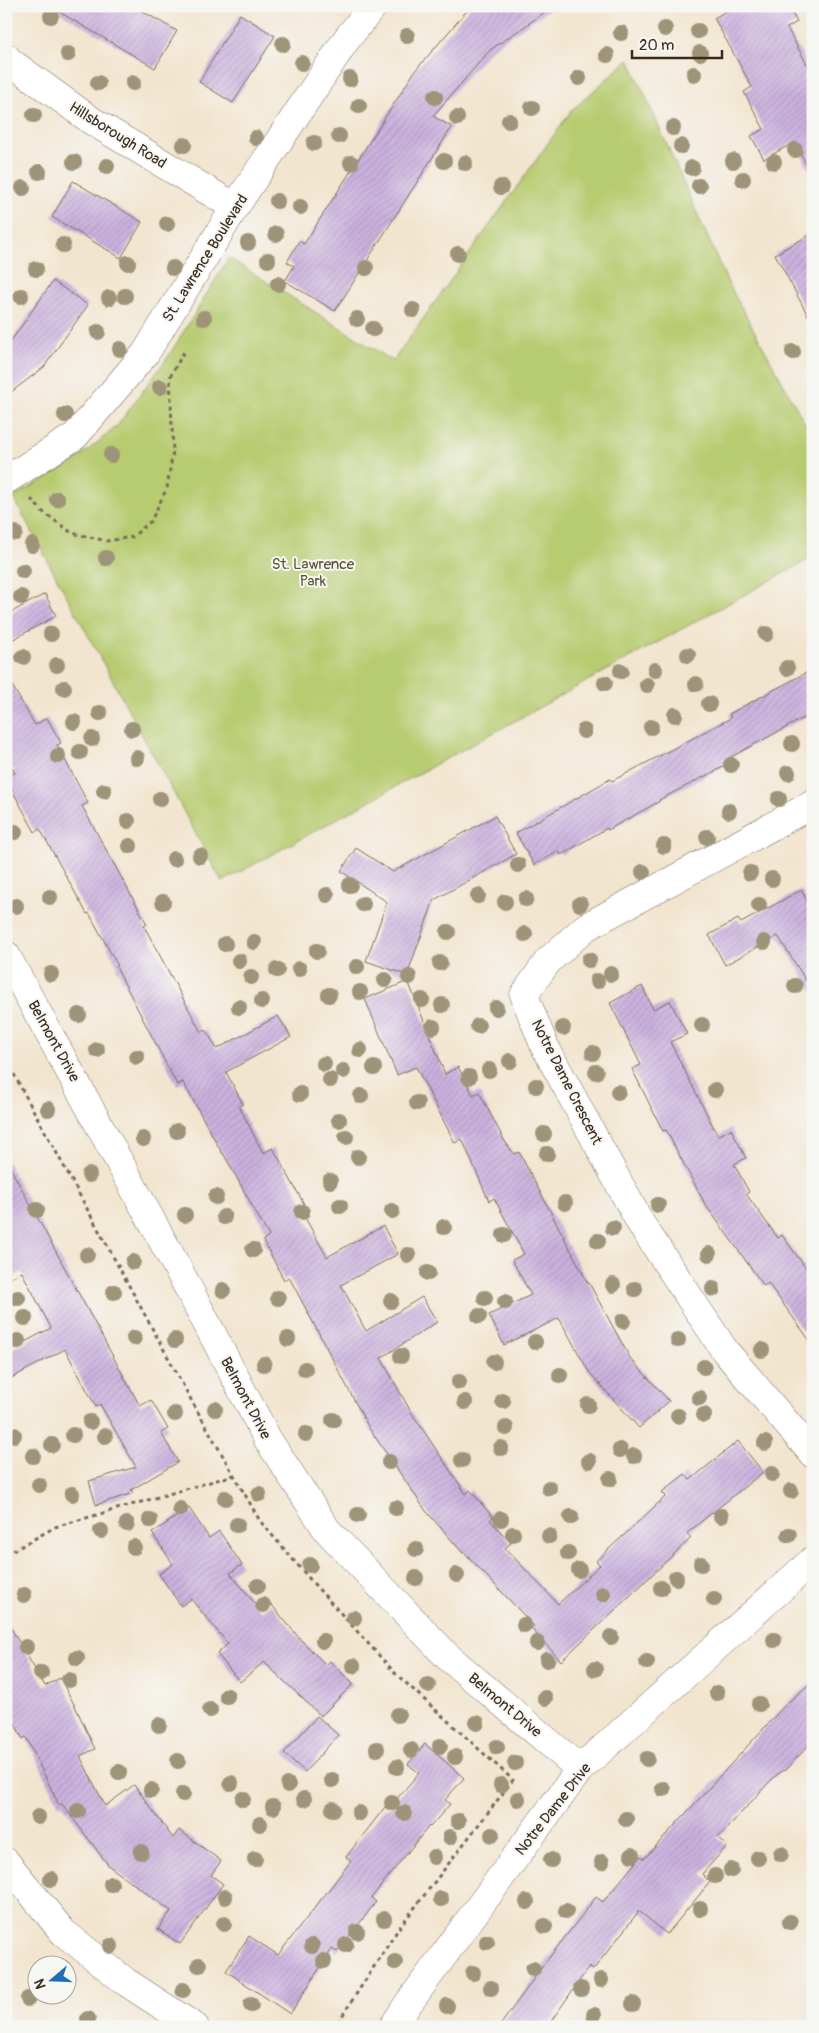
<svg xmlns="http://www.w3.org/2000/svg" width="819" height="2033" font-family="Pangolin,sans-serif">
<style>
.park{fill:#b7cb6f;stroke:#797a46}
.building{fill:url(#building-hatch)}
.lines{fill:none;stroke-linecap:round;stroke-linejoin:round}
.minor-casing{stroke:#7b6b5c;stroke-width:29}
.tertiary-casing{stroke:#7b6b5c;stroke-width:29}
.path{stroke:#7b6b5c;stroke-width:3;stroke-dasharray:4 4;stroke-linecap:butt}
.minor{stroke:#fff;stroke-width:28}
.tertiary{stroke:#fff;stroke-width:28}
.tree{fill:#9e9479}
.labels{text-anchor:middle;stroke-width:4;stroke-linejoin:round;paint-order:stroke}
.street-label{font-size:15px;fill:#3b2a1e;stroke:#f6f6f2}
.park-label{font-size:15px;fill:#5a5232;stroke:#f6f6f2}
</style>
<defs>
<pattern id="building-hatch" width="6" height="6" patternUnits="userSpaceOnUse" patternTransform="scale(1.25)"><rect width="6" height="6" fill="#cab1de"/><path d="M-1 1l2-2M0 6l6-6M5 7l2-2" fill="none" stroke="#ae98be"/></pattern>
</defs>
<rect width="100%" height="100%" fill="#f6f6f2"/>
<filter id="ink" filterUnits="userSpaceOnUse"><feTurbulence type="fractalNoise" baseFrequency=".02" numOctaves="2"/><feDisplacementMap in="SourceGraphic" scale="10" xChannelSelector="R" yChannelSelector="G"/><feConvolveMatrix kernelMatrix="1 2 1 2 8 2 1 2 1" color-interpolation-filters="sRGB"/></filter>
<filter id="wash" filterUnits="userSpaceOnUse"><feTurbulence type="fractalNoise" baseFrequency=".0096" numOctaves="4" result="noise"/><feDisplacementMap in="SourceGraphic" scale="20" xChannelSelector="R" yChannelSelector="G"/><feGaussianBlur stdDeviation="1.12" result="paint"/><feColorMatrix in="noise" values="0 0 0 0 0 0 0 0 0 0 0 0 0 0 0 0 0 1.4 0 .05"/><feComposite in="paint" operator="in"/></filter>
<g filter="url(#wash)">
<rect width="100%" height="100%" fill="#f2e5cf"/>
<path class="park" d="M629,59L727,281L813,438V557L222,882L13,497L74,462L117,426L168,357L229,258L393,361L571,111Z"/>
<g id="blocks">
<path class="building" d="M49,6H133L177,31L155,68Z
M471,6H554L490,50L433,116L452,127L335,311L285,281L294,266L287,262L299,241L304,244L415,71Z
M735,6H788L797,22L787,28L813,75V178L795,142L764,159L751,136L764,129L744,92L752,87L714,18Z
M240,14L275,36L233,103L199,82Z
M73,181L142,222L121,258L52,217Z
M813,233V325L775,254Z
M53,281L88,305L44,367L6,396V348Z
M45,594L56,616L6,643V615Z
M813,669V713L729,758L731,763L659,800L660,801L608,830L607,828L561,855L559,851L534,865L516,833L610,779L612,781L731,718L729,714Z
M6,675L35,725L47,718L61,743L57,745L88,803L82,806L147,924L144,926L201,1032L206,1030L217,1049L278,1016L291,1037L226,1072L243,1104L239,1106L263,1153L273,1148L304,1204L299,1207L327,1257L383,1226L398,1254L341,1285L366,1331L422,1297L437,1322L381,1358L411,1412L466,1494L470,1490L493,1517L490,1520L511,1543L505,1548L558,1604L600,1565L596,1561L666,1496L662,1492L685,1474L690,1480L738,1441L763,1472L687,1533L691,1538L561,1661L531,1628L534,1626L464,1552L463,1553L426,1511L369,1428L289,1277L284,1280L263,1240L269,1236L223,1153H222L183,1082L177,1085L116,967L118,966L89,913L87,914L40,829L35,832L6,779V777L15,773L6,757Z
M495,816L516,854L434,900L407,975L366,961L387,902L341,871L356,848L393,872Z
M801,890L813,911V992L778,936L725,965L709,935L738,919L741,923Z
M408,981L445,1074L458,1067L473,1095L479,1092L504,1140L514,1154L519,1152L588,1283H589L630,1358L669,1401L639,1428L589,1372L559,1318L504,1345L489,1315L531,1295L512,1260L524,1254L494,1198L489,1201L462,1139L455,1143L416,1067L397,1075L365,999Z
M642,986L653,1009L670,1001L687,1034L670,1042L718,1136L731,1129L746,1158L734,1164L749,1192L746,1194L778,1238L782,1235L813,1278V1345L768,1283L764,1286L705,1204L666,1130L663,1131L632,1069L641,1065L610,1003Z
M6,1160L140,1406L151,1400L168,1429L161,1433L178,1462L131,1490L133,1493L96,1505L89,1481L136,1467L100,1404L96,1407L65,1349L6,1381V1352L51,1328L22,1272L6,1280Z
M189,1508L209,1538L219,1531L242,1565L230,1573L262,1612L271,1604L300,1639L326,1665L330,1661L353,1684L321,1716L264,1662L240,1682L217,1654L228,1644L191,1599L181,1606L159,1574L173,1564L152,1533Z
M6,1620L45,1686L60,1678L75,1706L95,1749L80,1756L105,1806L134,1785L173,1838L179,1830L221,1861L211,1875L223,1884L180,1944L158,1929L171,1911L109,1866L62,1804L59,1805L26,1737L23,1739L6,1707Z
M813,1681V1741L784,1771L783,1770L773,1778L718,1838L727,1846L702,1874L710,1882L667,1934L639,1911L593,1970L589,1967L547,2027H499L545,1963L596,1897L603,1902L641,1856L644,1859L786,1704Z
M317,1716L338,1735L305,1772L284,1753Z
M425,1744L464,1778L445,1800L450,1804L430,1827L429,1826L371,1898L376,1902L337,1952L332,1949L290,2014L226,1971L249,1936L278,1955L351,1861L346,1857L385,1807L388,1809L419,1773L408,1764Z"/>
</g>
</g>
<g filter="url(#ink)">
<use href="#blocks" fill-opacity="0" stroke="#7b6b5c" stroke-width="1"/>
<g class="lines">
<defs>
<path id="minor" d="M6,57L9,61L92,121L235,207
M6,480L75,436L145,354L235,207L346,40L373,6
M813,804L586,927L548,961L524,995L544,1045L641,1224L725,1351L813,1454
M6,1862L63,1932L126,1982L195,2027"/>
<path id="tertiary" d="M6,955L184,1280L268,1440L327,1530L447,1656L580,1769
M393,2027L408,2004L580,1769L813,1560"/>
</defs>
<use href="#minor" class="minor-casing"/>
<use href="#tertiary" class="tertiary-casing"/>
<path class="path" d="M31,499L43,512L72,533L107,541L132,537L151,521L167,488L173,451L170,377L185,350
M6,1060L194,1405L260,1521L314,1584L396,1674L513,1780L399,1928L335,2027
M6,1555L55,1527L234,1475"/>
<use href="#minor" class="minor"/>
<use href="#tertiary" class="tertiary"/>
</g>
<g class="tree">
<circle cx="51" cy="16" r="8"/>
<circle cx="665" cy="29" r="8"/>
<circle cx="698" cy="31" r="8"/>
<circle cx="621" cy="33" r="8"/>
<circle cx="407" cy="36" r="8"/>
<circle cx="283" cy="44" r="8"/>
<circle cx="700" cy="53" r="8"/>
<circle cx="68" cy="54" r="8"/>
<circle cx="607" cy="55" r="8"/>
<circle cx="302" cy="63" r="8"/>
<circle cx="694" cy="74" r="8"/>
<circle cx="579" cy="78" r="8"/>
<circle cx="350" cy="79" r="8"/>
<circle cx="98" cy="83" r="8"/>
<circle cx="133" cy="83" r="8"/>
<circle cx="435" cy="97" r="8"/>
<circle cx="359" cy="106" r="8"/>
<circle cx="532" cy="108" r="8"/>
<circle cx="34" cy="115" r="8"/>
<circle cx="457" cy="118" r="8"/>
<circle cx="509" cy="121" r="8"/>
<circle cx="673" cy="128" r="8"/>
<circle cx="339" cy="136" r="8"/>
<circle cx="256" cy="138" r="8"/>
<circle cx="314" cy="143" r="8"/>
<circle cx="184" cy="145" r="8"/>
<circle cx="681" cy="146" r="8"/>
<circle cx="795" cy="150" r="8"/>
<circle cx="444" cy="161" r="8"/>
<circle cx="733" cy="161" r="8"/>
<circle cx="74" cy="162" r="8"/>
<circle cx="774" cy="162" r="8"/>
<circle cx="351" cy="163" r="8"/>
<circle cx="465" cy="163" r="8"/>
<circle cx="107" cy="166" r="8"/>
<circle cx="692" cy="168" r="8"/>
<circle cx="39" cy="172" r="8"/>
<circle cx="743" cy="179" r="8"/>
<circle cx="699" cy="186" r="8"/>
<circle cx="501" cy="187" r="8"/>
<circle cx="23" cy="188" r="8"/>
<circle cx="277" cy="201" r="8"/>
<circle cx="300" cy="207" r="8"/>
<circle cx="167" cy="224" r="8"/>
<circle cx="276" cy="234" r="8"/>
<circle cx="248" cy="243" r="8"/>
<circle cx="63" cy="245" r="8"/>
<circle cx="458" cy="254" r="8"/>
<circle cx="268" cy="260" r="8"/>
<circle cx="128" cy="263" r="8"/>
<circle cx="173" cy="268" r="8"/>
<circle cx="366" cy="268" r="8"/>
<circle cx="36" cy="269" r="8"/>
<circle cx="278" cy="284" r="8"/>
<circle cx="21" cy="296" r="8"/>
<circle cx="125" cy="296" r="8"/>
<circle cx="109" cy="298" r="8"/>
<circle cx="413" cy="310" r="8"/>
<circle cx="204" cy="318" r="8"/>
<circle cx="357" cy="319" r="8"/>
<circle cx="373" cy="329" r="8"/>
<circle cx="98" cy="332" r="8"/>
<circle cx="120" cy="349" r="8"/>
<circle cx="793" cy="352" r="8"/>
<circle cx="160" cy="387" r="8"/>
<circle cx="65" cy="415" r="8"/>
<circle cx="111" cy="455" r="8"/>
<circle cx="57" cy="499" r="8"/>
<circle cx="15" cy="533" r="8"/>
<circle cx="32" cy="545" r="8"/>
<circle cx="106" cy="558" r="8"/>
<circle cx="23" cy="571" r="8"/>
<circle cx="21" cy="597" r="8"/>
<circle cx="51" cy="634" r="8"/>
<circle cx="766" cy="634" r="8"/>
<circle cx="688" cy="655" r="8"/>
<circle cx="23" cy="657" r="8"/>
<circle cx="57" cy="665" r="8"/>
<circle cx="787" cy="668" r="8"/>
<circle cx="655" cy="670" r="8"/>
<circle cx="621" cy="671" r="8"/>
<circle cx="605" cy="683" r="8"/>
<circle cx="696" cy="684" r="8"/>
<circle cx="647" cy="685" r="8"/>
<circle cx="64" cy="688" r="8"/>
<circle cx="709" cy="704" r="8"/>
<circle cx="100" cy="713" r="8"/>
<circle cx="675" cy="715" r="8"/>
<circle cx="74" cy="722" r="8"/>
<circle cx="651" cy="727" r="8"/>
<circle cx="132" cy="729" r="8"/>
<circle cx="584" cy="731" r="8"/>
<circle cx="92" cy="739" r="8"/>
<circle cx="792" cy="744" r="8"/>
<circle cx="80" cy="752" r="8"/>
<circle cx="58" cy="756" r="8"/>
<circle cx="137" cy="758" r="8"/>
<circle cx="731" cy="765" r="8"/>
<circle cx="788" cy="773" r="8"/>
<circle cx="104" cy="791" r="8"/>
<circle cx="160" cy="799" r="8"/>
<circle cx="779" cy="799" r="8"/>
<circle cx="729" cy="811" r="8"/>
<circle cx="128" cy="821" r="8"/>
<circle cx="15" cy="832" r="8"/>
<circle cx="707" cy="837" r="8"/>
<circle cx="130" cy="846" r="8"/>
<circle cx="664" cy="846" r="8"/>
<circle cx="200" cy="856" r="8"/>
<circle cx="174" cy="859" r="8"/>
<circle cx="518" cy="865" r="8"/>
<circle cx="643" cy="872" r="8"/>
<circle cx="750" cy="873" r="8"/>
<circle cx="772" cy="879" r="8"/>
<circle cx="350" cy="885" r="8"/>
<circle cx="327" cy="895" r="8"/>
<circle cx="478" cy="896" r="8"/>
<circle cx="50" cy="897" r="8"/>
<circle cx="526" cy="899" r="8"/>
<circle cx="163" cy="902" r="8"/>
<circle cx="505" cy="902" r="8"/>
<circle cx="363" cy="904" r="8"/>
<circle cx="580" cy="904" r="8"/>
<circle cx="759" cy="905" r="8"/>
<circle cx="16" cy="906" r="8"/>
<circle cx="448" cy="932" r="8"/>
<circle cx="525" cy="934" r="8"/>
<circle cx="254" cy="942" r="8"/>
<circle cx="764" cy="942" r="8"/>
<circle cx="225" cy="944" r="8"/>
<circle cx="317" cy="951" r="8"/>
<circle cx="589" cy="960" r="8"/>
<circle cx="239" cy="961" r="8"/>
<circle cx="440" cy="963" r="8"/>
<circle cx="357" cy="967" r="8"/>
<circle cx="299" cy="969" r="8"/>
<circle cx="277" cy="970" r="8"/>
<circle cx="51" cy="974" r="8"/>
<circle cx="611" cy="974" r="8"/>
<circle cx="251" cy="977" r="8"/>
<circle cx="409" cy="977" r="8"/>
<circle cx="385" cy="980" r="8"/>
<circle cx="597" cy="981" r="8"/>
<circle cx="795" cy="986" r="8"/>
<circle cx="360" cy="992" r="8"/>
<circle cx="329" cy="995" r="8"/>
<circle cx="422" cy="1000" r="8"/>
<circle cx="262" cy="1001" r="8"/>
<circle cx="442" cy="1005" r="8"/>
<circle cx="239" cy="1007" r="8"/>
<circle cx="496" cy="1008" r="8"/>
<circle cx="79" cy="1015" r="8"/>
<circle cx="702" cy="1025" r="8"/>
<circle cx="478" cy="1026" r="8"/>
<circle cx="433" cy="1027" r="8"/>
<circle cx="563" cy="1028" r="8"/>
<circle cx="97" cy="1050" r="8"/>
<circle cx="360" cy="1050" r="8"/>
<circle cx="593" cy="1053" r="8"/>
<circle cx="137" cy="1057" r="8"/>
<circle cx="510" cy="1061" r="8"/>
<circle cx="324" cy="1064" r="8"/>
<circle cx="374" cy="1068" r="8"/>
<circle cx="489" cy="1070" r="8"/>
<circle cx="343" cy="1071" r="8"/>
<circle cx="596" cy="1072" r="8"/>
<circle cx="469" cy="1077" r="8"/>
<circle cx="330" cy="1080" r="8"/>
<circle cx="536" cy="1086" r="8"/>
<circle cx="715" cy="1090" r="8"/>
<circle cx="618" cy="1092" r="8"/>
<circle cx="300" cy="1094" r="8"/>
<circle cx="361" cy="1096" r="8"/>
<circle cx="417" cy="1103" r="8"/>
<circle cx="48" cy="1109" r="8"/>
<circle cx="339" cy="1120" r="8"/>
<circle cx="177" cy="1131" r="8"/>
<circle cx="544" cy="1134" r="8"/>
<circle cx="346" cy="1137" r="8"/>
<circle cx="143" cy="1139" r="8"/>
<circle cx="547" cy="1154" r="8"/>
<circle cx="358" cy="1157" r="8"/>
<circle cx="89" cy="1175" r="8"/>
<circle cx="330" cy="1181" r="8"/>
<circle cx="216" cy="1197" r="8"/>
<circle cx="565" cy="1203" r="8"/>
<circle cx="658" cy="1205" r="8"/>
<circle cx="340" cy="1206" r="8"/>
<circle cx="37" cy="1210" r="8"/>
<circle cx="392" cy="1211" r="8"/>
<circle cx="302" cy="1212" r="8"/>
<circle cx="185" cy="1215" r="8"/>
<circle cx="224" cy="1217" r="8"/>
<circle cx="444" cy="1227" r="8"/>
<circle cx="613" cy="1228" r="8"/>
<circle cx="504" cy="1235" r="8"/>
<circle cx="598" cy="1241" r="8"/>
<circle cx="253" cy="1250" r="8"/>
<circle cx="709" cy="1254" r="8"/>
<circle cx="87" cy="1255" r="8"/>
<circle cx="408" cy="1255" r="8"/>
<circle cx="133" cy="1262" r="8"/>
<circle cx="428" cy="1273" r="8"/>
<circle cx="613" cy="1285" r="8"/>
<circle cx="635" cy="1289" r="8"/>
<circle cx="713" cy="1289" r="8"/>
<circle cx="223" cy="1290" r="8"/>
<circle cx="114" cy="1292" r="8"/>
<circle cx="18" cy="1298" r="8"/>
<circle cx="278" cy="1298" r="8"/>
<circle cx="485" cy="1298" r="8"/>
<circle cx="391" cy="1301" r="8"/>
<circle cx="505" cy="1302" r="8"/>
<circle cx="479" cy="1316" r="8"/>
<circle cx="25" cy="1318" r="8"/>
<circle cx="623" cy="1321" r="8"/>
<circle cx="134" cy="1338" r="8"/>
<circle cx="288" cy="1339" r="8"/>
<circle cx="175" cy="1340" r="8"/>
<circle cx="678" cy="1340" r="8"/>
<circle cx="18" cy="1341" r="8"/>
<circle cx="535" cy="1342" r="8"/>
<circle cx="762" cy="1350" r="8"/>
<circle cx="401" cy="1356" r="8"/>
<circle cx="494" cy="1362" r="8"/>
<circle cx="264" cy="1364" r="8"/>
<circle cx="704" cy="1367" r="8"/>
<circle cx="305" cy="1369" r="8"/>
<circle cx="560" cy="1375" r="8"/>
<circle cx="459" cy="1382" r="8"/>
<circle cx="699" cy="1398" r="8"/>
<circle cx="503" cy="1401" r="8"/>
<circle cx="465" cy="1402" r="8"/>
<circle cx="588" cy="1405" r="8"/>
<circle cx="215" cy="1409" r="8"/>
<circle cx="175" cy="1414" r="8"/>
<circle cx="704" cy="1415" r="8"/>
<circle cx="678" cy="1416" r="8"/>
<circle cx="333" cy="1420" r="8"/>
<circle cx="90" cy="1422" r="8"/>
<circle cx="506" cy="1428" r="8"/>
<circle cx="306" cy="1434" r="8"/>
<circle cx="14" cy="1435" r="8"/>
<circle cx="73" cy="1435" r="8"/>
<circle cx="105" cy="1436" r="8"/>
<circle cx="765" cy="1443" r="8"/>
<circle cx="52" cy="1445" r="8"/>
<circle cx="501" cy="1448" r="8"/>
<circle cx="620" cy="1450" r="8"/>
<circle cx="33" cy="1456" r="8"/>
<circle cx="634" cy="1456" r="8"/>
<circle cx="462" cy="1460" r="8"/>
<circle cx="589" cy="1461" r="8"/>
<circle cx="389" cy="1462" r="8"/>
<circle cx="772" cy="1474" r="8"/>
<circle cx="610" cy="1479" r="8"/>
<circle cx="39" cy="1485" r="8"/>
<circle cx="549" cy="1488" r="8"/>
<circle cx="791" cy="1491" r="8"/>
<circle cx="72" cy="1494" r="8"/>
<circle cx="259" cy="1494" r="8"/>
<circle cx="225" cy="1498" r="8"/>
<circle cx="396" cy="1508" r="8"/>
<circle cx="180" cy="1509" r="8"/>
<circle cx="358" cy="1515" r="8"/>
<circle cx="721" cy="1516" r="8"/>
<circle cx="571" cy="1517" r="8"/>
<circle cx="501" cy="1519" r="8"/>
<circle cx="150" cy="1520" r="8"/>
<circle cx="127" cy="1524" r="8"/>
<circle cx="237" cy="1525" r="8"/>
<circle cx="101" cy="1531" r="8"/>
<circle cx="513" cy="1534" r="8"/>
<circle cx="789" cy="1535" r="8"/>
<circle cx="549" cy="1536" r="8"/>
<circle cx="134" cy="1547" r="8"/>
<circle cx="416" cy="1549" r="8"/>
<circle cx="568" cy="1553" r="8"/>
<circle cx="701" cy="1564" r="8"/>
<circle cx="310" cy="1565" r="8"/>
<circle cx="579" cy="1570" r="8"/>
<circle cx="457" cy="1575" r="8"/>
<circle cx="416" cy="1578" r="8"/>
<circle cx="676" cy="1578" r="8"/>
<circle cx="258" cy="1586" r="8"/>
<circle cx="661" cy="1588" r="8"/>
<circle cx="603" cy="1594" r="8"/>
<circle cx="24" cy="1595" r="8"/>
<circle cx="714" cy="1599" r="8"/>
<circle cx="263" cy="1605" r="8"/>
<circle cx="354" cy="1618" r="8"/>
<circle cx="524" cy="1625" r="8"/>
<circle cx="611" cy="1637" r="8"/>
<circle cx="774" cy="1640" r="8"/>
<circle cx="323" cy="1641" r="8"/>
<circle cx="537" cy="1643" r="8"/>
<circle cx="26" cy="1647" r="8"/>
<circle cx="77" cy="1658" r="8"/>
<circle cx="547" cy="1660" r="8"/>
<circle cx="647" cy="1662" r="8"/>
<circle cx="353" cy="1666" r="8"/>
<circle cx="595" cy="1669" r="8"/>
<circle cx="41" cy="1673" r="8"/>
<circle cx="69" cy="1680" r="8"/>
<circle cx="428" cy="1685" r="8"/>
<circle cx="717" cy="1693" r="8"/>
<circle cx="227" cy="1696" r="8"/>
<circle cx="545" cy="1698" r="8"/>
<circle cx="759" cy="1704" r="8"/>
<circle cx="210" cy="1710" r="8"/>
<circle cx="398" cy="1715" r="8"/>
<circle cx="477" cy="1723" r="8"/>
<circle cx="159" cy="1725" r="8"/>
<circle cx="440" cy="1746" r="8"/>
<circle cx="497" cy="1747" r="8"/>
<circle cx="377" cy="1749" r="8"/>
<circle cx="411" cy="1750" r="8"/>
<circle cx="455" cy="1757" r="8"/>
<circle cx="647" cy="1759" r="8"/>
<circle cx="178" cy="1761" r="8"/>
<circle cx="515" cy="1763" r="8"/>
<circle cx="397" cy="1767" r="8"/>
<circle cx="119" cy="1772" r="8"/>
<circle cx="332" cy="1780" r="8"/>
<circle cx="231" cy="1783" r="8"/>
<circle cx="288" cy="1785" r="8"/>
<circle cx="501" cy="1785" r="8"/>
<circle cx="663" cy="1789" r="8"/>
<circle cx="151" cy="1790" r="8"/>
<circle cx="183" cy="1794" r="8"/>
<circle cx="243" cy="1799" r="8"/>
<circle cx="304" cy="1799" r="8"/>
<circle cx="518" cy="1799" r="8"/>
<circle cx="392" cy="1803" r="8"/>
<circle cx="273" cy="1807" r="8"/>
<circle cx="333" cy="1809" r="8"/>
<circle cx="78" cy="1811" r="8"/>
<circle cx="359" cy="1813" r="8"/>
<circle cx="404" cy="1813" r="8"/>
<circle cx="38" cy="1817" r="8"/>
<circle cx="626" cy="1819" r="8"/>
<circle cx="458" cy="1821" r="8"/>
<circle cx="260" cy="1824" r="8"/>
<circle cx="492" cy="1835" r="8"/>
<circle cx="450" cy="1837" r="8"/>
<circle cx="141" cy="1852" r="8"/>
<circle cx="781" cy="1854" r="8"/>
<circle cx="632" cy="1855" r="8"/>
<circle cx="434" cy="1857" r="8"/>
<circle cx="758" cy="1858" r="8"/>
<circle cx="255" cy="1859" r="8"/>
<circle cx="551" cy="1860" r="8"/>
<circle cx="602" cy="1862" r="8"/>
<circle cx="731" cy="1870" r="8"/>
<circle cx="715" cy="1876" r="8"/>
<circle cx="51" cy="1879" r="8"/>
<circle cx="111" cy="1884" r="8"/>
<circle cx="225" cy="1897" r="8"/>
<circle cx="441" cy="1899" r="8"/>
<circle cx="527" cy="1902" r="8"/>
<circle cx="700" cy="1909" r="8"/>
<circle cx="566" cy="1911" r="8"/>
<circle cx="384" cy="1919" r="8"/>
<circle cx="790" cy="1922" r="8"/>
<circle cx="224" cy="1924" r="8"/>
<circle cx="545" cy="1926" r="8"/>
<circle cx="357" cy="1932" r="8"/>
<circle cx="487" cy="1942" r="8"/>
<circle cx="346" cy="1945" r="8"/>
<circle cx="111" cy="1946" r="8"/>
<circle cx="312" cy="1946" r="8"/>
<circle cx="324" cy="1961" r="8"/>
<circle cx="395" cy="1962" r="8"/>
<circle cx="199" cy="1965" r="8"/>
<circle cx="533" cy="1969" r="8"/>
<circle cx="473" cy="1973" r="8"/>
<circle cx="601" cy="1980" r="8"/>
<circle cx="491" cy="1988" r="8"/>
<circle cx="581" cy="1989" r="8"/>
<circle cx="183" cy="1990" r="8"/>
<circle cx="28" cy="1999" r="8"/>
<circle cx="633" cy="2004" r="8"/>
<circle cx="251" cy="2005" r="8"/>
<circle cx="447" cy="2006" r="8"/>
<circle cx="594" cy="2015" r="8"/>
<circle cx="88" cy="2019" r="8"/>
</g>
</g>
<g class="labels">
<g class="street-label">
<text transform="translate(118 135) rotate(32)" y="5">Hillsborough Road</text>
<text transform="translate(205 258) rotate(-58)" y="5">St. Lawrence Boulevard</text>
<text transform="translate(54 1041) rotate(61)" y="5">Belmont Drive</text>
<text transform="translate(567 1082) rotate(63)" y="5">Notre Dame Crescent</text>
<text transform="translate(246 1398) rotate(62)" y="5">Belmont Drive</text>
<text transform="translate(505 1705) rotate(40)" y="5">Belmont Drive</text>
<text transform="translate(553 1809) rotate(-52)" y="5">Notre Dame Drive</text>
</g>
<g class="park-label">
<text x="313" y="569">St. Lawrence<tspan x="313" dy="17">Park</tspan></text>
</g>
</g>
<rect width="819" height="2033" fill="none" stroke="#f6f6f2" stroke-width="25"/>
<g transform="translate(52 1980) rotate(251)"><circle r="24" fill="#f6f6f2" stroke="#aba49d"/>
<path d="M0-4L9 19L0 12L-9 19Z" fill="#1f6fb2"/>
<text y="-8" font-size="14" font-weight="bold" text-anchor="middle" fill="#3b2a1e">N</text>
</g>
<path d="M632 50v8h90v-8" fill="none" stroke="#3b2a1e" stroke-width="2.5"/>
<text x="639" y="50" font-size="15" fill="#3b2a1e" stroke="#f6f6f2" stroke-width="4" paint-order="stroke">20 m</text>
</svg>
